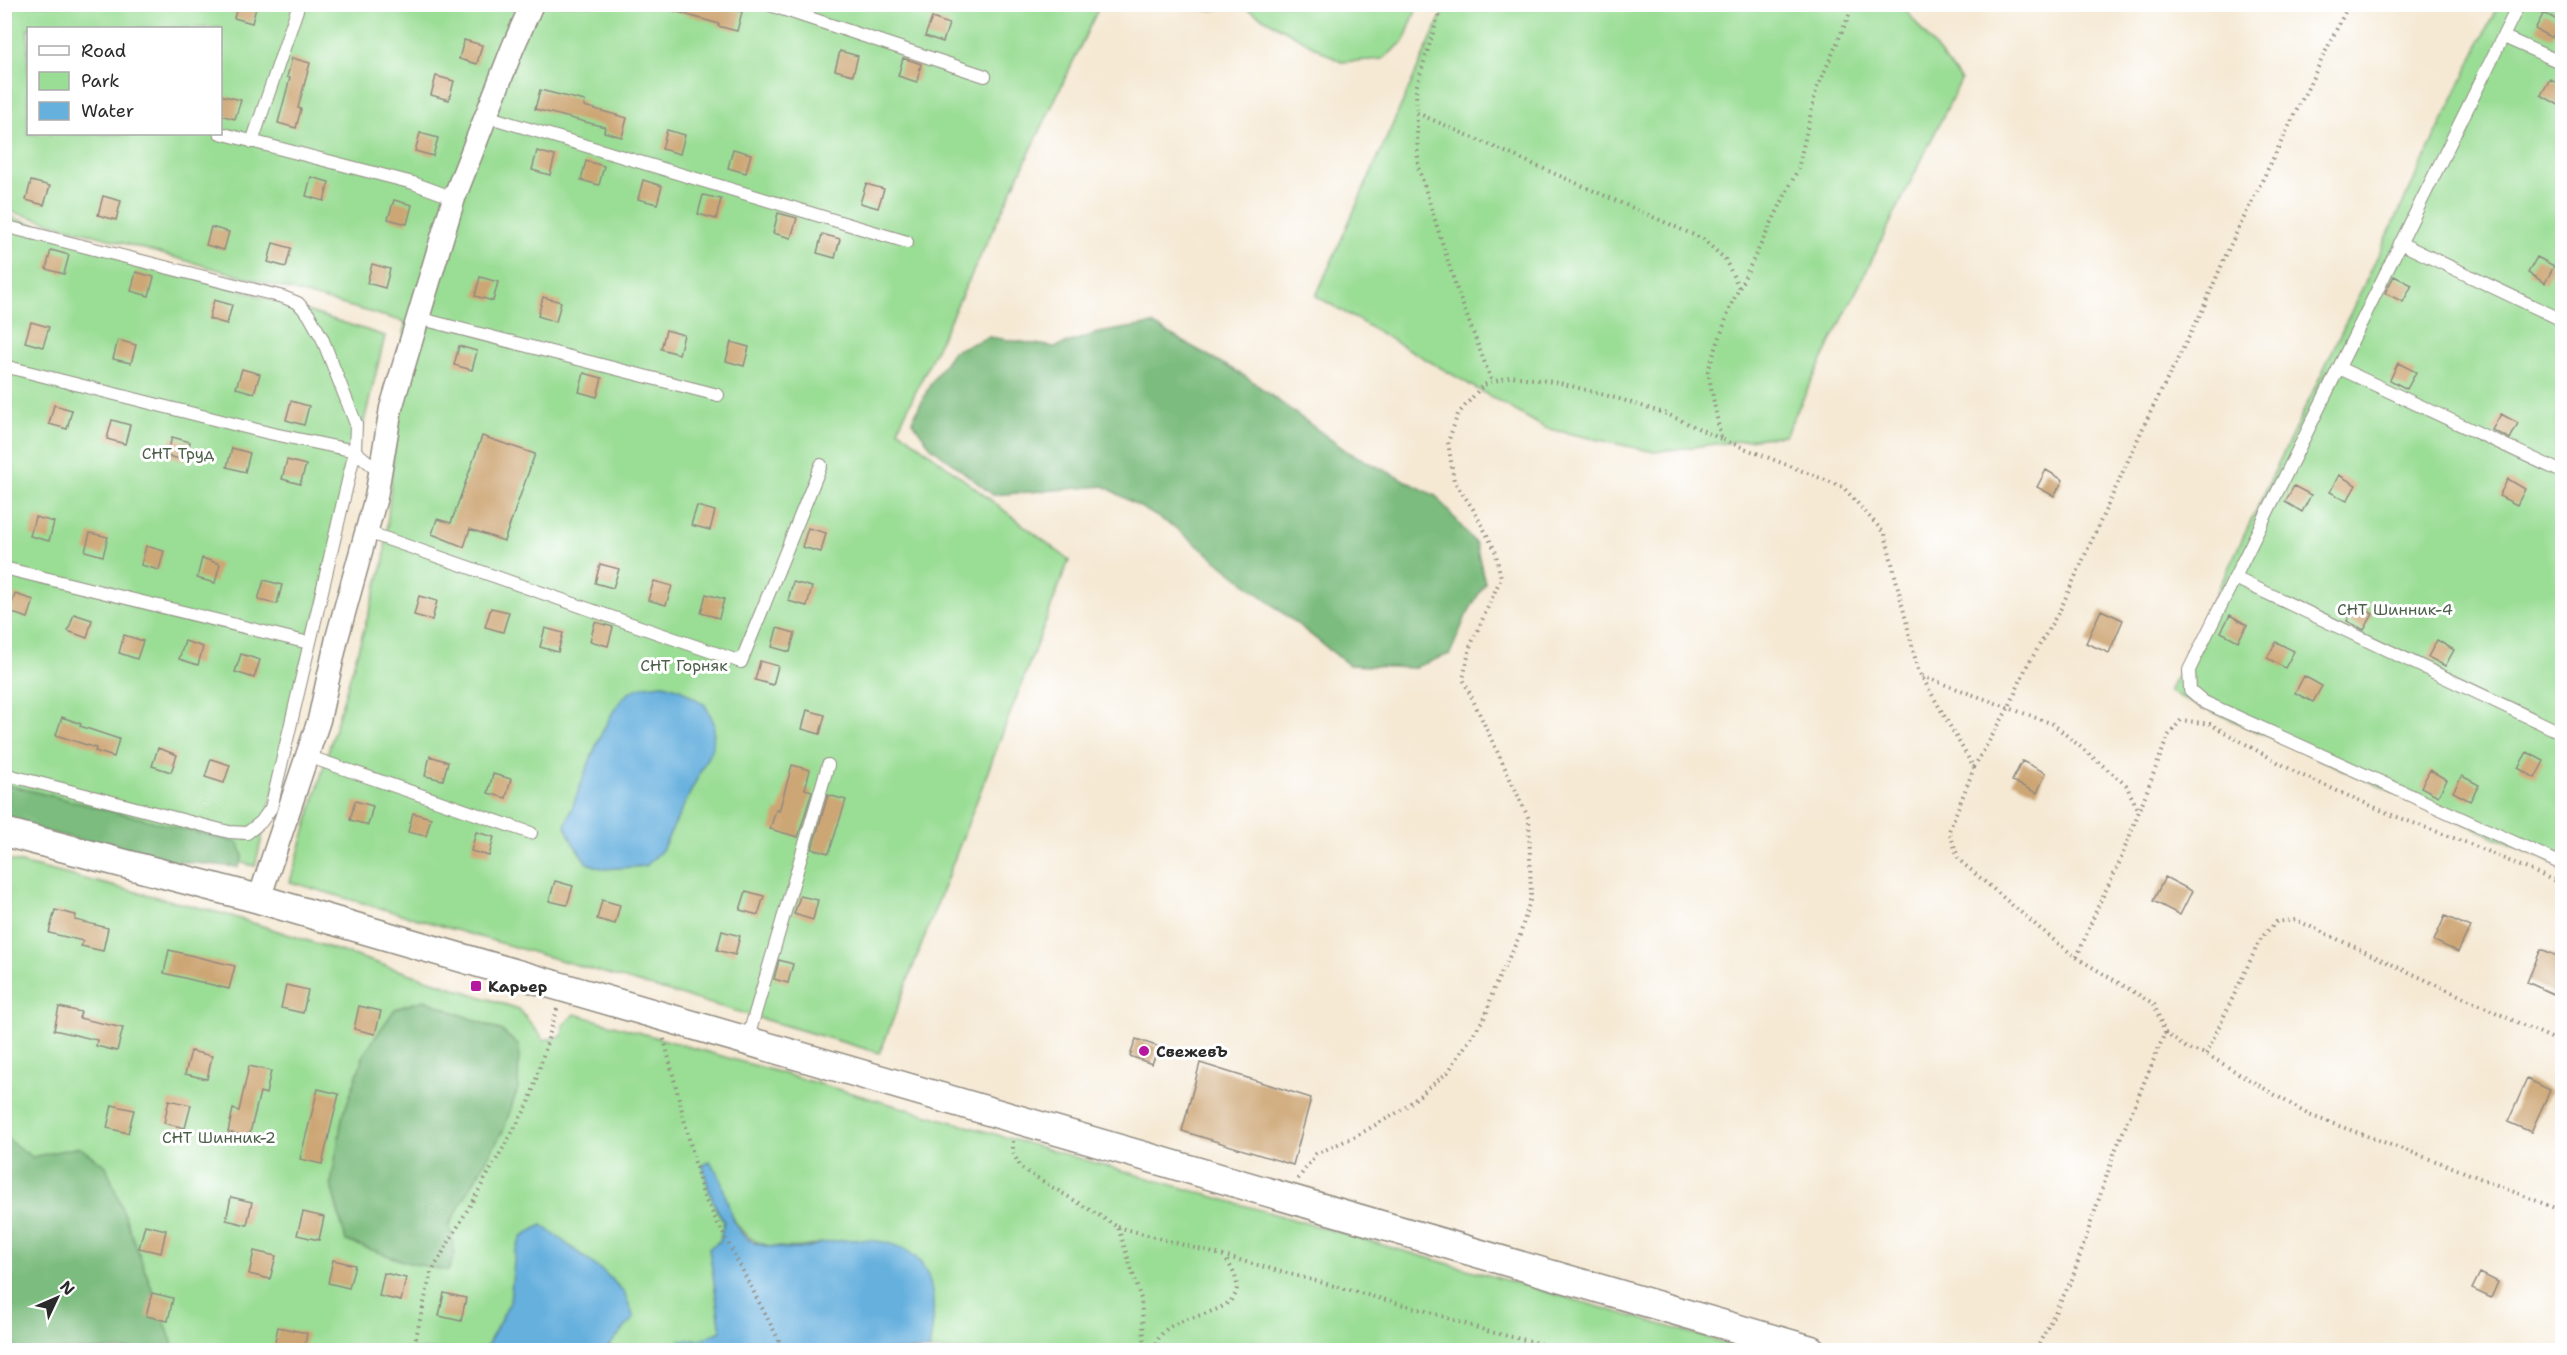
<svg xmlns="http://www.w3.org/2000/svg" width="2567" height="1355" font-family="'Shantell Sans',sans-serif">
<style>
.green{fill:#9add94;stroke:#628460;stroke-width:1.5;fill-rule:evenodd}
.forest{fill:#7bbc7e;stroke:#537454;stroke-width:1.5}
.water{fill:#66b0de;stroke:#486e84;stroke-width:1.5}
.building{fill:#cda674}
.lines{fill:none;stroke-linecap:round;stroke-linejoin:round}
.service-casing{stroke:#908a80;stroke-width:14}
.minor-casing{stroke:#908a80;stroke-width:25}
.tertiary-casing{stroke:#908a80;stroke-width:31}
.path{stroke:#908a80;stroke-width:4;stroke-dasharray:1.5 4.5;stroke-linecap:butt}
.service{stroke:#fff;stroke-width:12}
.minor{stroke:#fff;stroke-width:22}
.tertiary{stroke:#fff;stroke-width:28}
.poi-dot{fill:#b5179e;stroke:#fff;stroke-width:2}
.labels{text-anchor:middle;stroke-width:6;stroke-linejoin:round;paint-order:stroke}
.park-label{font-size:16px;fill:#4c604a;stroke:#fff}
.poi-label{font-size:16px;font-weight:bold;fill:#2b2b2b;stroke:#fff;text-anchor:start}
</style>
<rect width="100%" height="100%" fill="#fff"/>
<filter id="ink" filterUnits="userSpaceOnUse"><feTurbulence type="fractalNoise" baseFrequency=".0167" numOctaves="2"/><feDisplacementMap in="SourceGraphic" scale="12" xChannelSelector="R" yChannelSelector="G"/><feConvolveMatrix kernelMatrix="1 2 1 2 8 2 1 2 1" color-interpolation-filters="sRGB"/></filter>
<filter id="wash" filterUnits="userSpaceOnUse"><feTurbulence type="fractalNoise" baseFrequency=".008" numOctaves="4" result="noise"/><feDisplacementMap in="SourceGraphic" scale="24" xChannelSelector="R" yChannelSelector="G"/><feGaussianBlur stdDeviation="1.35" result="paint"/><feColorMatrix in="noise" values="0 0 0 0 0 0 0 0 0 0 0 0 0 0 0 0 0 1.4 0 .05"/><feComposite in="paint" operator="in"/></filter>
<g filter="url(#wash)">
<rect width="100%" height="100%" fill="#f5e9d4"/>
<path class="green" d="M4,5H1100L898,429L1069,560L880,1053L290,882L384,561L405,322L5,210ZM28,28H220V134H28Z
M1189,5V4L1418,5L1404,41L1383,59L1341,62L1242,6L1208,10L1189,7Z
M1446,5H1902L1961,80L1785,435L1654,452L1545,428L1316,296Z
M2498,5H2562V867L2169,692Z
M5,215L385,336L255,866L5,806Z
M5,859L228,915L519,1009L544,1040L562,1036L563,1025L575,1014L1750,1350H929L933,1321L820,1243C806,1248 794,1248 779,1247C732,1244 729,1206 717,1170L715,1208L724,1221L720,1241L782,1350H5Z"/>
<path class="forest" d="M1152,324L1246,377L1348,452L1436,496L1476,544L1485,583L1466,616L1450,654L1413,668L1349,665L1173,526L1104,486L993,495L930,446L912,421L931,383L953,351L989,337L1055,347L1098,333Z
M4,784L239,843L243,857L238,867L152,859L5,821Z
M424,1000L502,1031L519,1046L518,1088L503,1131L449,1225L455,1254L448,1271L406,1262L346,1241L331,1185L342,1118L365,1052L395,1009Z
M4,1137L32,1157L79,1147L106,1166L172,1342L173,1350H5Z"/>
<path class="water" d="M664,684L680,689L705,705L714,723L713,746L662,850L646,866L604,869L587,863L573,843L565,826C579,792 601,720 625,696C636,686 650,685 664,684Z
M710,1162C730,1183 723,1224 751,1241C761,1247 794,1250 805,1248C811,1247 817,1244 823,1243C864,1236 921,1236 931,1287C936,1308 932,1330 929,1350H674L680,1340L702,1339L721,1331L709,1248L720,1241L724,1221C712,1203 707,1186 703,1165Z
M542,1225L605,1273L624,1292L634,1318L605,1350H482L488,1344L510,1302L515,1253L522,1236Z"/>
<g id="blocks">
<path class="building" d="M238,4H257L252,23L234,18Z
M668,4H714L742,12L737,31L718,26L719,24L667,9Z
M2544,13L2561,22L2552,38L2535,29Z
M932,18L949,24L943,42L925,36Z
M464,40L482,45L477,64L459,59Z
M840,51L858,56L853,75L835,70Z
M292,58L310,63L298,108L301,109L296,128L278,123L290,78L287,77Z
M903,58L921,64L917,82L898,76Z
M436,76L454,81L449,100L431,95Z
M2550,79L2562,85V107L2541,95Z
M540,90L585,101L584,106L627,118L622,137L604,132L605,127L535,109Z
M220,95L241,100L235,119L220,115Z
M667,130L685,135L680,154L662,149Z
M420,133L438,138L433,156L415,151Z
M733,149L751,154L746,173L728,168Z
M537,151L555,156L550,175L532,170Z
M586,161L604,166L599,185L581,180Z
M311,177L329,182L324,201L306,196Z
M643,180L662,186L657,204L638,199Z
M31,181L50,186L44,205L26,200Z
M866,184L884,189L878,208L860,203Z
M703,195L721,199L716,219L698,214Z
M103,196L121,201L116,220L98,215Z
M394,200L412,205L407,224L388,219Z
M778,213L797,218L791,238L773,233Z
M211,227L229,232L224,250L206,245Z
M822,234L840,239L835,258L817,253Z
M273,243L291,248L286,267L268,262Z
M51,250L69,255L64,274L46,269Z
M2537,257L2554,266L2545,283L2528,273Z
M372,264L390,269L385,288L367,283Z
M136,272L154,277L149,296L131,291Z
M2394,276L2412,285L2403,302L2385,293Z
M480,277L498,282L493,301L475,296Z
M543,297L561,302L556,322L538,316Z
M214,300L232,305L227,324L209,319Z
M31,322L49,327L43,347L25,342Z
M666,330L684,335L679,354L661,349Z
M118,340L136,345L131,363L113,359Z
M731,342L749,347L744,366L726,361Z
M459,346L477,351L472,370L454,365Z
M2398,363L2416,372L2407,389L2390,380Z
M242,369L260,374L254,393L236,388Z
M584,373L602,378L597,397L579,392Z
M291,401L309,406L304,425L286,420Z
M54,405L72,410L67,429L49,424Z
M2501,414L2518,423L2510,439L2492,430Z
M112,420L130,425L125,444L107,439Z
M482,436L535,454L504,541L470,529L464,547L432,534L437,519L451,523Z
M172,437L190,442L185,460L167,456Z
M232,448L250,453L245,472L227,467Z
M287,460L306,465L300,484L282,479Z
M2046,470L2063,480L2054,496L2037,487Z
M2339,475L2356,485L2347,501L2330,492Z
M2508,479L2525,489L2517,505L2499,496Z
M2294,486L2311,495L2302,512L2285,502Z
M697,506L715,511L710,530L691,525Z
M35,517L54,522L49,541L30,536Z
M808,528L826,533L821,552L802,547Z
M90,533L108,537L103,556L85,551Z
M146,546L164,551L159,570L141,565Z
M202,558L220,564L215,583L197,578Z
M600,564L619,569L613,588L595,583Z
M264,580L282,585L277,604L258,600Z
M654,581L672,586L666,605L648,600Z
M793,582L812,587L807,606L788,601Z
M15,594L34,600L28,618L9,612Z
M706,594L724,599L719,618L701,613Z
M419,596L437,601L432,620L414,615Z
M2356,604L2373,614L2364,630L2347,621Z
M491,608L509,612L503,632L485,627Z
M2101,610L2123,620L2109,653L2086,643Z
M74,614L92,620L87,638L68,631Z
M2230,615L2247,625L2238,641L2221,632Z
M595,622L613,627L608,646L590,641Z
M545,628L563,633L558,652L540,647Z
M777,628L795,633L790,652L772,647Z
M124,635L143,641L137,659L119,653Z
M2437,640L2454,650L2445,666L2428,657Z
M185,641L203,647L198,665L179,659Z
M2276,642L2294,651L2285,668L2267,658Z
M241,654L260,660L254,678L235,672Z
M760,661L778,666L773,685L755,680Z
M2304,676L2322,686L2313,702L2295,693Z
M807,710L825,715L820,734L802,729Z
M62,717L81,724L80,726L119,739L114,757L95,751L96,748L56,735Z
M158,748L177,755L171,772L152,766Z
M2527,752L2544,761L2535,778L2518,768Z
M430,756L448,762L443,780L425,776Z
M211,759L230,765L224,783L205,777Z
M2022,761L2046,773L2037,793L2012,781Z
M792,765L810,770L805,789L812,791L798,837L770,829L776,810L779,811Z
M2430,770L2447,780L2438,796L2421,787Z
M493,774L511,779L506,798L488,793Z
M2462,776L2479,785L2470,801L2453,792Z
M828,795L846,800L829,853L812,849Z
M355,801L373,806L368,825L350,820Z
M413,813L431,818L426,836L408,832Z
M476,832L494,837L489,856L471,851Z
M2165,877L2192,891L2180,915L2153,901Z
M555,881L573,886L567,905L549,901Z
M746,891L764,896L758,915L740,910Z
M800,896L818,900L813,920L794,914Z
M602,900L620,905L615,924L597,919Z
M55,910L76,915L75,920L108,928L103,951L81,946L83,941L49,933Z
M2445,916L2470,927L2458,952L2434,941Z
M722,931L740,936L735,955L717,950Z
M2541,949L2562,958V998L2527,982Z
M169,950L235,966L229,989L164,973Z
M779,960L793,964L788,983L774,979Z
M286,985L308,990L303,1013L281,1008Z
M359,1006L381,1011L375,1034L354,1029Z
M59,1007L81,1012L79,1018L123,1028L117,1051L96,1046L97,1040L54,1030Z
M1136,1039L1159,1047L1152,1064L1130,1056Z
M191,1051L212,1056L207,1079L185,1074Z
M1200,1063L1311,1098L1293,1165L1182,1131Z
M249,1066L271,1071L266,1094L260,1092L249,1137L228,1132L233,1109L239,1111Z
M2527,1079L2550,1090L2531,1132L2508,1122Z
M318,1089L339,1094L322,1164L300,1159Z
M169,1100L191,1105L185,1128L164,1123Z
M112,1105L134,1110L128,1133L107,1128Z
M231,1197L252,1202L247,1225L226,1220Z
M303,1212L324,1217L319,1240L297,1235Z
M145,1225L166,1230L161,1253L139,1248Z
M254,1251L276,1256L270,1279L249,1274Z
M333,1260L355,1265L349,1288L328,1283Z
M384,1273L406,1278L401,1301L379,1296Z
M2480,1273L2498,1282L2491,1298L2472,1289Z
M152,1293L173,1298L168,1321L146,1316Z
M444,1293L466,1298L461,1321L439,1316Z
M278,1327L307,1333L304,1350H273Z"/>
</g>
</g>
<g filter="url(#ink)">
<use href="#blocks" fill-opacity="0" stroke="#908a80" stroke-width="1.5"/>
<g class="lines">
<defs>
<path id="service" d="M767,4L985,76
M2519,4L2189,670L2190,690L2204,702L2562,864
M2504,37L2562,63
M486,116L907,242
M220,133L413,183L454,198
M252,142L299,4
M4,226L283,297L298,303L309,315L322,338L356,424L355,451L271,808L261,822L247,833L229,832L4,774
M2400,243L2562,320
M418,318L718,395
M4,366L269,433L355,451L381,473
M2339,368L2562,472
M367,532L741,662L821,465
M4,568L309,643
M2235,578L2562,733
M307,756L531,833
M747,1041L828,765"/>
<path id="minor" d="M259,899L319,720L337,638L376,497L391,408L454,198L513,47L532,4"/>
<path id="tertiary" d="M4,832L259,899L1811,1350"/>
</defs>
<use href="#service" class="service-casing"/>
<use href="#minor" class="minor-casing"/>
<use href="#tertiary" class="tertiary-casing"/>
<path class="path" d="M1442,4L1416,88L1418,166L1457,290L1492,382
M1854,4L1816,91L1798,169L1731,305L1708,371L1721,439L1843,487L1885,534L1918,670L1974,768L1949,831L1959,860L2050,937L2077,958L2154,1004L2165,1033L2115,1151L2072,1279L2036,1350
M1417,113L1703,239L1725,259L1739,288
M1922,676L2053,724L2126,785L2138,810
M1974,767L2009,707L2025,670L2061,608L2146,421L2202,311L2229,248L2349,4
M2077,957L2099,904L2118,866L2168,736L2181,720L2210,724L2299,774L2392,815L2470,844L2562,884
M2165,1033L2188,1049L2206,1054L2309,1115L2452,1167L2562,1211
M664,1039L703,1195L784,1350
M2206,1054L2261,938L2276,922L2296,920L2562,1043
M1013,1141V1153L1021,1168L1118,1227L1141,1299L1145,1350
M1298,1179L1316,1154L1356,1136L1402,1110L1448,1072L1486,1015L1494,988L1520,935L1531,897L1529,819L1463,679L1470,647L1501,578L1495,550L1473,509L1454,481L1448,442L1458,414L1483,385L1512,376L1560,383L1623,400L1667,414L1721,439
M1118,1227L1426,1311L1490,1332L1569,1350
M413,1350L431,1273L529,1103L557,1009
M1153,1350C1157,1341 1160,1334 1168,1328C1186,1315 1236,1313 1237,1287C1237,1276 1230,1266 1225,1257"/>
<use href="#service" class="service"/>
<use href="#minor" class="minor"/>
<use href="#tertiary" class="tertiary"/>
</g>
</g>
<g class="poi-dot">
<rect x="470" y="980" width="12" height="12" rx="3"/>
<circle cx="1144" cy="1051" r="6"/>
</g>
<g class="labels">
<g class="park-label">
<text x="178" y="459">СНТ Труд</text>
<text x="2395" y="615">СНТ Шинник-4</text>
<text x="684" y="671">СНТ Горняк</text>
<text x="219" y="1143">СНТ Шинник-2</text>
</g>
<g class="poi-label">
<text x="488" y="992">Карьер</text>
<text x="1156" y="1057">СвежевЪ</text>
</g>
</g>
<rect width="2567" height="1355" fill="none" stroke="#fff" stroke-width="24"/>
<rect x="27" y="27" width="195" height="108" fill="#ffffff" stroke="#aaaaaa" stroke-width="1.5"/>
<rect x="39" y="46" width="30" height="9" fill="#ffffff" stroke="#aaaaaa" stroke-width="1.5"/>
<text x="81" y="57" font-size="18" fill="#2b2b2b">Road</text>
<rect x="39" y="72" width="30" height="18" fill="#9add94" stroke="#aaaaaa" stroke-width="1.5"/>
<text x="81" y="87" font-size="18" fill="#2b2b2b">Park</text>
<rect x="39" y="102" width="30" height="18" fill="#66b0de" stroke="#aaaaaa" stroke-width="1.5"/>
<text x="81" y="117" font-size="18" fill="#2b2b2b">Water</text>
<g transform="translate(57 1298) rotate(46)" stroke="#ffffff" stroke-width="4.5" paint-order="stroke">
<path d="M0-4.5L10 22L0 15L-10 22Z" fill="#2b2b2b"/>
<text y="-9" font-size="16" font-weight="bold" text-anchor="middle" fill="#2b2b2b">N</text>
</g>
</svg>
